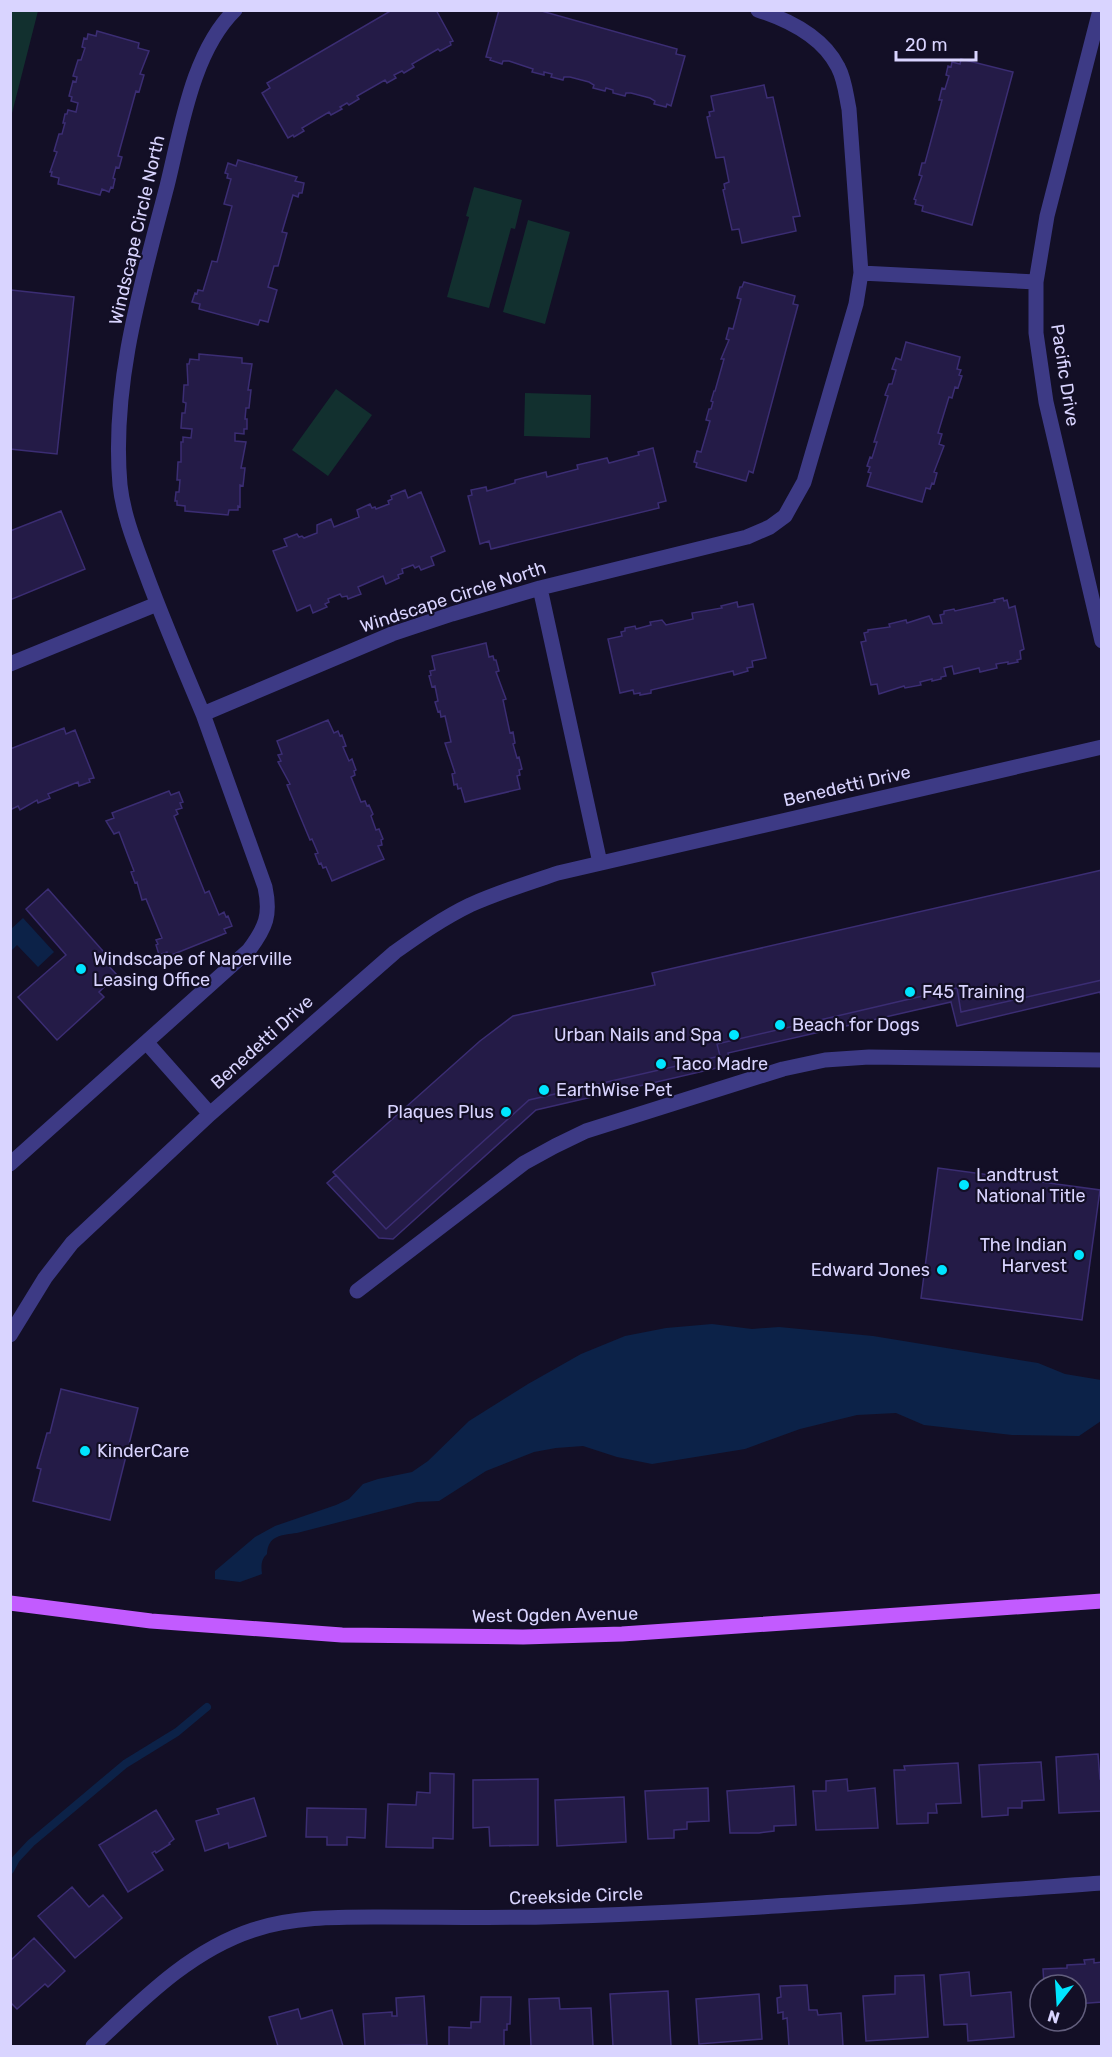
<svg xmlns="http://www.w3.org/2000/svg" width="1112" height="2057" font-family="Rubik,sans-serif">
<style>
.green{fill:#12302f}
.water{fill:#0c2248}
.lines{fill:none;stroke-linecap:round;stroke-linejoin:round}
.stream{stroke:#0c2248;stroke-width:8}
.building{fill:#241b47;stroke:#3b2d73;stroke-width:1.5}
.minor{stroke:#3d3a85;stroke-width:15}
.major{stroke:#c25bff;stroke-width:15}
.poi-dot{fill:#00e5ff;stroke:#130f26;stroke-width:2}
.labels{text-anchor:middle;stroke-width:4.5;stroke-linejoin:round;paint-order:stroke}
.street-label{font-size:18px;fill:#d9d4ff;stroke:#130f26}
.poi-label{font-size:18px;fill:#d9d4ff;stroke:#130f26;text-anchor:start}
</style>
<rect width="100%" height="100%" fill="#130f26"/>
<path class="green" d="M11,10L38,11L11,117L10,11Z
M474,187L522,200L515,229L511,228L489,308L447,297L469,217L466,216Z
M528,220L570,232L545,324L503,312Z
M336,389L372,415L328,476L292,450Z
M525,393L591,395L590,438L524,436Z"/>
<path class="water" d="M23,918L54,952L38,967L17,945L11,951V929Z
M712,1324L752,1329L779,1327L873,1336L1038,1363L1065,1374L1101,1380V1421L1079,1436L1012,1435L924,1425L896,1413L857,1415L800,1429L745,1449L652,1464L617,1457L583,1446L556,1448L534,1452L486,1471L439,1501L417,1502L297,1533C282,1535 268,1535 267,1554C261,1559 261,1566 262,1574L240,1582L215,1579V1571L255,1537L275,1526L336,1505L349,1499L363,1484L378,1479L412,1472L428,1461L469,1421L528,1384L581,1354L625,1336L666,1328Z"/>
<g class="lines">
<path class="stream" d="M10,1870L16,1859L31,1843L125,1764L177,1732L207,1707"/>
</g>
<path class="building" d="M392,10H436L453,41L450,42L451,45L440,51L438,49L412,64L414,67L404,73L402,71L394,75L396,78L387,83L385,80L357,96L359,99L349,105L347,103L340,107L342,109L331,115L329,112L302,128L304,131L294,137L293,135L288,138L262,93L270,88L267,83Z
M499,10H538L677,49L676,54L685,56L671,106L667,104L666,107L654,104L655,101L650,98L631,93H626L625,96L613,93V90L606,88L605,91L593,88L594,85L589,82L570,77H564L563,80L551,77L552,74L544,72V75L532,72L533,69L509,61H503L502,64L490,60L491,58L486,57Z
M97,31L139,43L138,48L149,51L140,74L144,75L139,92L136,91L118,156L122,157L119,168L116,167L113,178L115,179L113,188L111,187L109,192L102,189L100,195L58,184L59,178L51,176L52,172H50L57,152L54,151L59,134H62L65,123H63L65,114H67L68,110L76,112L78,103L71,101L72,97L69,96L73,81L76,82L77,77L73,76L78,60H81L85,48L82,47L84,38L87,39L88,34L96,36Z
M961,59L1013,72L972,225L922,211L923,206L915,204L916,200L914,199L922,176L919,175L922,163H925L942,100H939L942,88L945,89L949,76L946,75L948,66L951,67L952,62L960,64Z
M764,85L767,98L773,97L800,216L793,217L796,231L742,243L739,229L732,230L723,190L725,189L724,184L729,182L724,157L716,158L707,117L710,116L709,112L714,111L711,96Z
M238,160L297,177L295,181L304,183L302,193H299L298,197L293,195L282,232L287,233L278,266H274L268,287L277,290L268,322L260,320L258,325L199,309L200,304L192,302L195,293L197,294L198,290L203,291L212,261L217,262L232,206L224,204L231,179L227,178L228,174L225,173L228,163L236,166Z
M744,282L795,296L793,304L798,305L753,473L749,471L746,481L696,467L697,463L694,462L697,451L701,452L710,421L706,420L709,409H711L713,402L711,401L714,391H715L724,359H721L729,340L726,339L729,328L733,329L741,299L737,298L740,287H742Z
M11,290L74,297L57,454L10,449Z
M906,342L960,357L957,369L961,370L959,375L962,376L958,388L955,387L952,398L949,397L938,433L942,434L939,444L944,446L934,472L937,473L934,484L932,483L930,489L926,488L922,502L867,486L871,473L868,472L870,467L867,466L870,457L872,458L877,442H874L888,396L885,395L889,384H892L896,370L892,369L896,358L901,360Z
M199,354L242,358V363L252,364L248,390H251L249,408H246L245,419H247V429H244V434L235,433V441L246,442L241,468H245L243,486L240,485V507L238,506V510H229L228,515L185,511V506L177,505V501H175L176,492H179L180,480H177L178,462H181V442H183V437L191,438L192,429L181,428L182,413H185L186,403L183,402L184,385H188L187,364H189L190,359L199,360Z
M653,448L666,501L658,503L659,508L491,549L489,541L480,544L468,496L472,495L471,490L486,487L487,491L515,483V480L546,472L547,477L578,469L577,465L607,458L609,463L639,455L638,452Z
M405,490L408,498L421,492L445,551L431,557L434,565L421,570L419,566L415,568L413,565L402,569L403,573L398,575L399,578L386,584L383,576L358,587L361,594L348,599L347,596L342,597L340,594L328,599L329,602L325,604L327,607L313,613L310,605L297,611L273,551L287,546L284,539L297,534L299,537L302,536L304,538L317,533V525L331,519L334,527L359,517L357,510L370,504L372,508L375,507L376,509L389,504L388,501L392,499L391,496Z
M61,511L85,569L10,600V531Z
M1003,598L1004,601L1007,600L1009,608L1015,606L1024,649L1020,651L1021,659L1017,660L1018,662L1008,664V662L996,664L997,668L980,672L979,668L954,674L952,666L944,668L946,676L941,677V679L932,681V679L920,682L921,685L905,688L904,686L879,694L877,684L871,685L861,642L866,641L864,633L868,632V630L890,627L889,624L906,620L907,623L929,616L933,624L942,623L940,615L944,614V611L954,609L955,611L995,602L994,600Z
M737,602L738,607L753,604L766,658L752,661L753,667L747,668L748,671L734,675L733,671L651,690V693L640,695V693L634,694L633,690L620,693L608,639L622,636L621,632L625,631V628L635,626L636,629L651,625L650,622L662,620L666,625L693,619L692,613L722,608L721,606Z
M486,643L489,657L493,656L494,660H496L499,671L496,672L506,699L503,700L510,733L513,732L515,743L513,744L517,758L519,757L522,769L519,770L520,775L517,776L520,789L465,802L461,788L458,789L457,784L454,785L452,774L455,773L445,743L451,742L445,716L441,717L440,711L438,712L435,702L438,701L435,686L432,687L429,676L431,675L430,671L435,670L432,656Z
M328,720L334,733L338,731L340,736L342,735L346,746L343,747L349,761L352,759L356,770L354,771L355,775L351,777L361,802L365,801L367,806L369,805L373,814L371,816L376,830L379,829L383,839L381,840L382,845L378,846L384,859L332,881L326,867L323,868L321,863L319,864L315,854L318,853L312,839L310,840L287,785L290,784L278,762L281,761L278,755L282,754L277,741Z
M64,728L66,734L75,730L94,778L89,779L90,782L79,786L78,782L48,794L50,798L38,803L37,800L20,810L18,806L10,810V749Z
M169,791L171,795L179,792L183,802L180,803L182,808L176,810L178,814L174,816L205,893L209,891L219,915L224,912L226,917L228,916L232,926L224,929L226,933L169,956L167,952L159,955L156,945L158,944L156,940L162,938L146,899L142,900L137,882L135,883L131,872L134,871L119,832L114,834L106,821L114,818L112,813Z
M1102,870V980L961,1012L957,988L717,1044L720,1056L529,1100L386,1229L333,1172L480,1041L513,1016L655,985L652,973Z
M48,889L110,959L106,963L117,975L99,992L104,997L57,1040L18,997L66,955L26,909Z
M1102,980V1000L1100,992L957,1026L951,1002L728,1053L730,1065L536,1110L393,1239L379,1238L327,1183L336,1175L386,1229L529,1100L720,1056L717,1044L957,988L961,1012Z
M938,1168L1100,1190L1082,1320L921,1298Z
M61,1389L138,1408L110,1520L33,1501L41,1469L37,1468L47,1433H50Z
M1098,1754L1100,1779H1102V1811L1059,1813L1056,1757Z
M1041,1762L1044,1800L1022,1801V1808H1008V1815L982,1817L979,1765Z
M958,1763L961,1803L936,1804L937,1813H928V1823L897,1824L894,1770H905L904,1766Z
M430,1773L454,1774L453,1839L433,1838V1848L386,1847L388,1804L416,1805L417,1792L430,1793Z
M538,1779V1845L490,1846L489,1827L473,1828V1780Z
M847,1779L848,1791L875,1788L878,1828L816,1830L813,1791H826V1781Z
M794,1786L796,1825L774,1826V1831L759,1833H730L727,1791Z
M708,1788L709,1821L687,1822V1829L674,1830V1838L648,1839L645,1791Z
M624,1797L626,1842L557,1846L555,1800Z
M254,1798L266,1836L229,1848L228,1843L205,1851L196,1821L219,1814L217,1809Z
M307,1808L366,1809L365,1838L347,1837V1845H327V1837H306Z
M156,1810L174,1839L169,1843L170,1844L156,1853L155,1851L152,1853L163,1870L128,1892L99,1845Z
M72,1887L89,1907L103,1895L122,1918L75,1958L38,1916Z
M34,1938L65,1971L48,1987L45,1984L17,2009L10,2002V1961Z
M1094,1959V1963L1102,1962V2002L1076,2004V1985H1044L1043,1969L1067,1968V1965L1085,1964L1084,1960Z
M969,1972L971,1996L1011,1992L1014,2037L968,2041L967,2024L944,2025L940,1975Z
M924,1975L928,2037L866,2041L863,1996L895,1994V1976Z
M807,1985L809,2010H817L818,2015L841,2013L843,2046H789L787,2018L783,2019V2012L778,2013L777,1998L781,1997L780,1986Z
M668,1991L671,2046H613L610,1994Z
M759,1994L762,2039L699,2044L696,1999Z
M424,1996L427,2045L365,2046L363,2014L392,2012V2016H397L396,1998Z
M481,1997H511L510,2024H507V2030H504V2046H449V2027L471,2028V2022H480Z
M559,1998L560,2009L591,2008L593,2046H531L529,1999Z
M298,2009L301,2019L332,2010L343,2046H278L269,2017Z"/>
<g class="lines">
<path class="minor" d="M235,10C192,52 181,130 167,186C142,282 111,384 120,485C123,514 135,544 145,571C163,620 183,667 203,714L392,634L452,614L540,588L747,537L770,527L785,516L804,482L856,304L861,273L849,109C846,95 845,80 838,67C823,37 789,20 758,10
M1100,10L1047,216L1036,282V333L1046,402L1102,641
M861,273L1036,282
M540,588L600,863
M10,664L157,604
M147,1043L210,1114
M10,1164L249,950C266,927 271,915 265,887L203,714
M357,1291L524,1163L555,1146L586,1131L783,1069L825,1060L869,1057L1102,1060
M10,1335L45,1278L72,1243L210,1114L395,952C419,935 443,918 470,905C499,892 528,883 558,873L1102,747
M93,2046C141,2001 189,1951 253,1930C295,1916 341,1917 384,1917C437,1917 490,1918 543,1917C729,1912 915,1896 1102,1883"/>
<path class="major" d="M10,1603L151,1621L342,1635L523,1637L622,1634L1102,1601"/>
</g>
<g class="poi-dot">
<circle cx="81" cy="969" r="6"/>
<circle cx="910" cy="992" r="6"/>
<circle cx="780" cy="1025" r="6"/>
<circle cx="734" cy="1035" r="6"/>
<circle cx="661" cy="1064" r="6"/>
<circle cx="544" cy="1090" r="6"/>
<circle cx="506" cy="1112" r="6"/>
<circle cx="964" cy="1185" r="6"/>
<circle cx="1079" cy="1255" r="6"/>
<circle cx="942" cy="1270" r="6"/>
<circle cx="85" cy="1451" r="6"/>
</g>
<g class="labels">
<g class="street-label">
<text transform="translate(137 230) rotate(-77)" y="6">Windscape Circle North</text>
<text transform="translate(1065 375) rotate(81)" y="6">Pacific Drive</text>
<text transform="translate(453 597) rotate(-18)" y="6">Windscape Circle North</text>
<text transform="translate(847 786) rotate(-13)" y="6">Benedetti Drive</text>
<text transform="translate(262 1042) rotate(-42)" y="6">Benedetti Drive</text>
<text transform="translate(555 1615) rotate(-1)" y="6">West Ogden Avenue</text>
<text transform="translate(576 1896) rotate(-2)" y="6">Creekside Circle</text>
</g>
<g class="poi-label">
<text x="93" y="965">Windscape of Naperville<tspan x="93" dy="21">Leasing Office</tspan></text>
<text x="922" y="998">F45 Training</text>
<text x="792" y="1031">Beach for Dogs</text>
<text x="722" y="1041" text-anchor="end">Urban Nails and Spa</text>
<text x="673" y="1070">Taco Madre</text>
<text x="556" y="1096">EarthWise Pet</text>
<text x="494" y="1118" text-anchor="end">Plaques Plus</text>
<text x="976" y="1181">Landtrust<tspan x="976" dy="21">National Title</tspan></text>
<text x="1067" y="1251" text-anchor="end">The Indian<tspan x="1067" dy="21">Harvest</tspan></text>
<text x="930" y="1276" text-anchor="end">Edward Jones</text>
<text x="97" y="1457">KinderCare</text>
</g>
</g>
<rect width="1112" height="2057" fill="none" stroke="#d9d4ff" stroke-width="24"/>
<g transform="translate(1058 2003) rotate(197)"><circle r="28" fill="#130f26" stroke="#625e7d" stroke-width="1.5"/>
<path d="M0-4.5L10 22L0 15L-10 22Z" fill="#00e5ff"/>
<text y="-9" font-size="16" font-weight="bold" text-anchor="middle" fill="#d9d4ff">N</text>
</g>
<path d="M896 51v9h80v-9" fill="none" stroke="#d9d4ff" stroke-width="3"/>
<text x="905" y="51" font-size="18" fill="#d9d4ff" stroke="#130f26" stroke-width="4.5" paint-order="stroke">20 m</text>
</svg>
